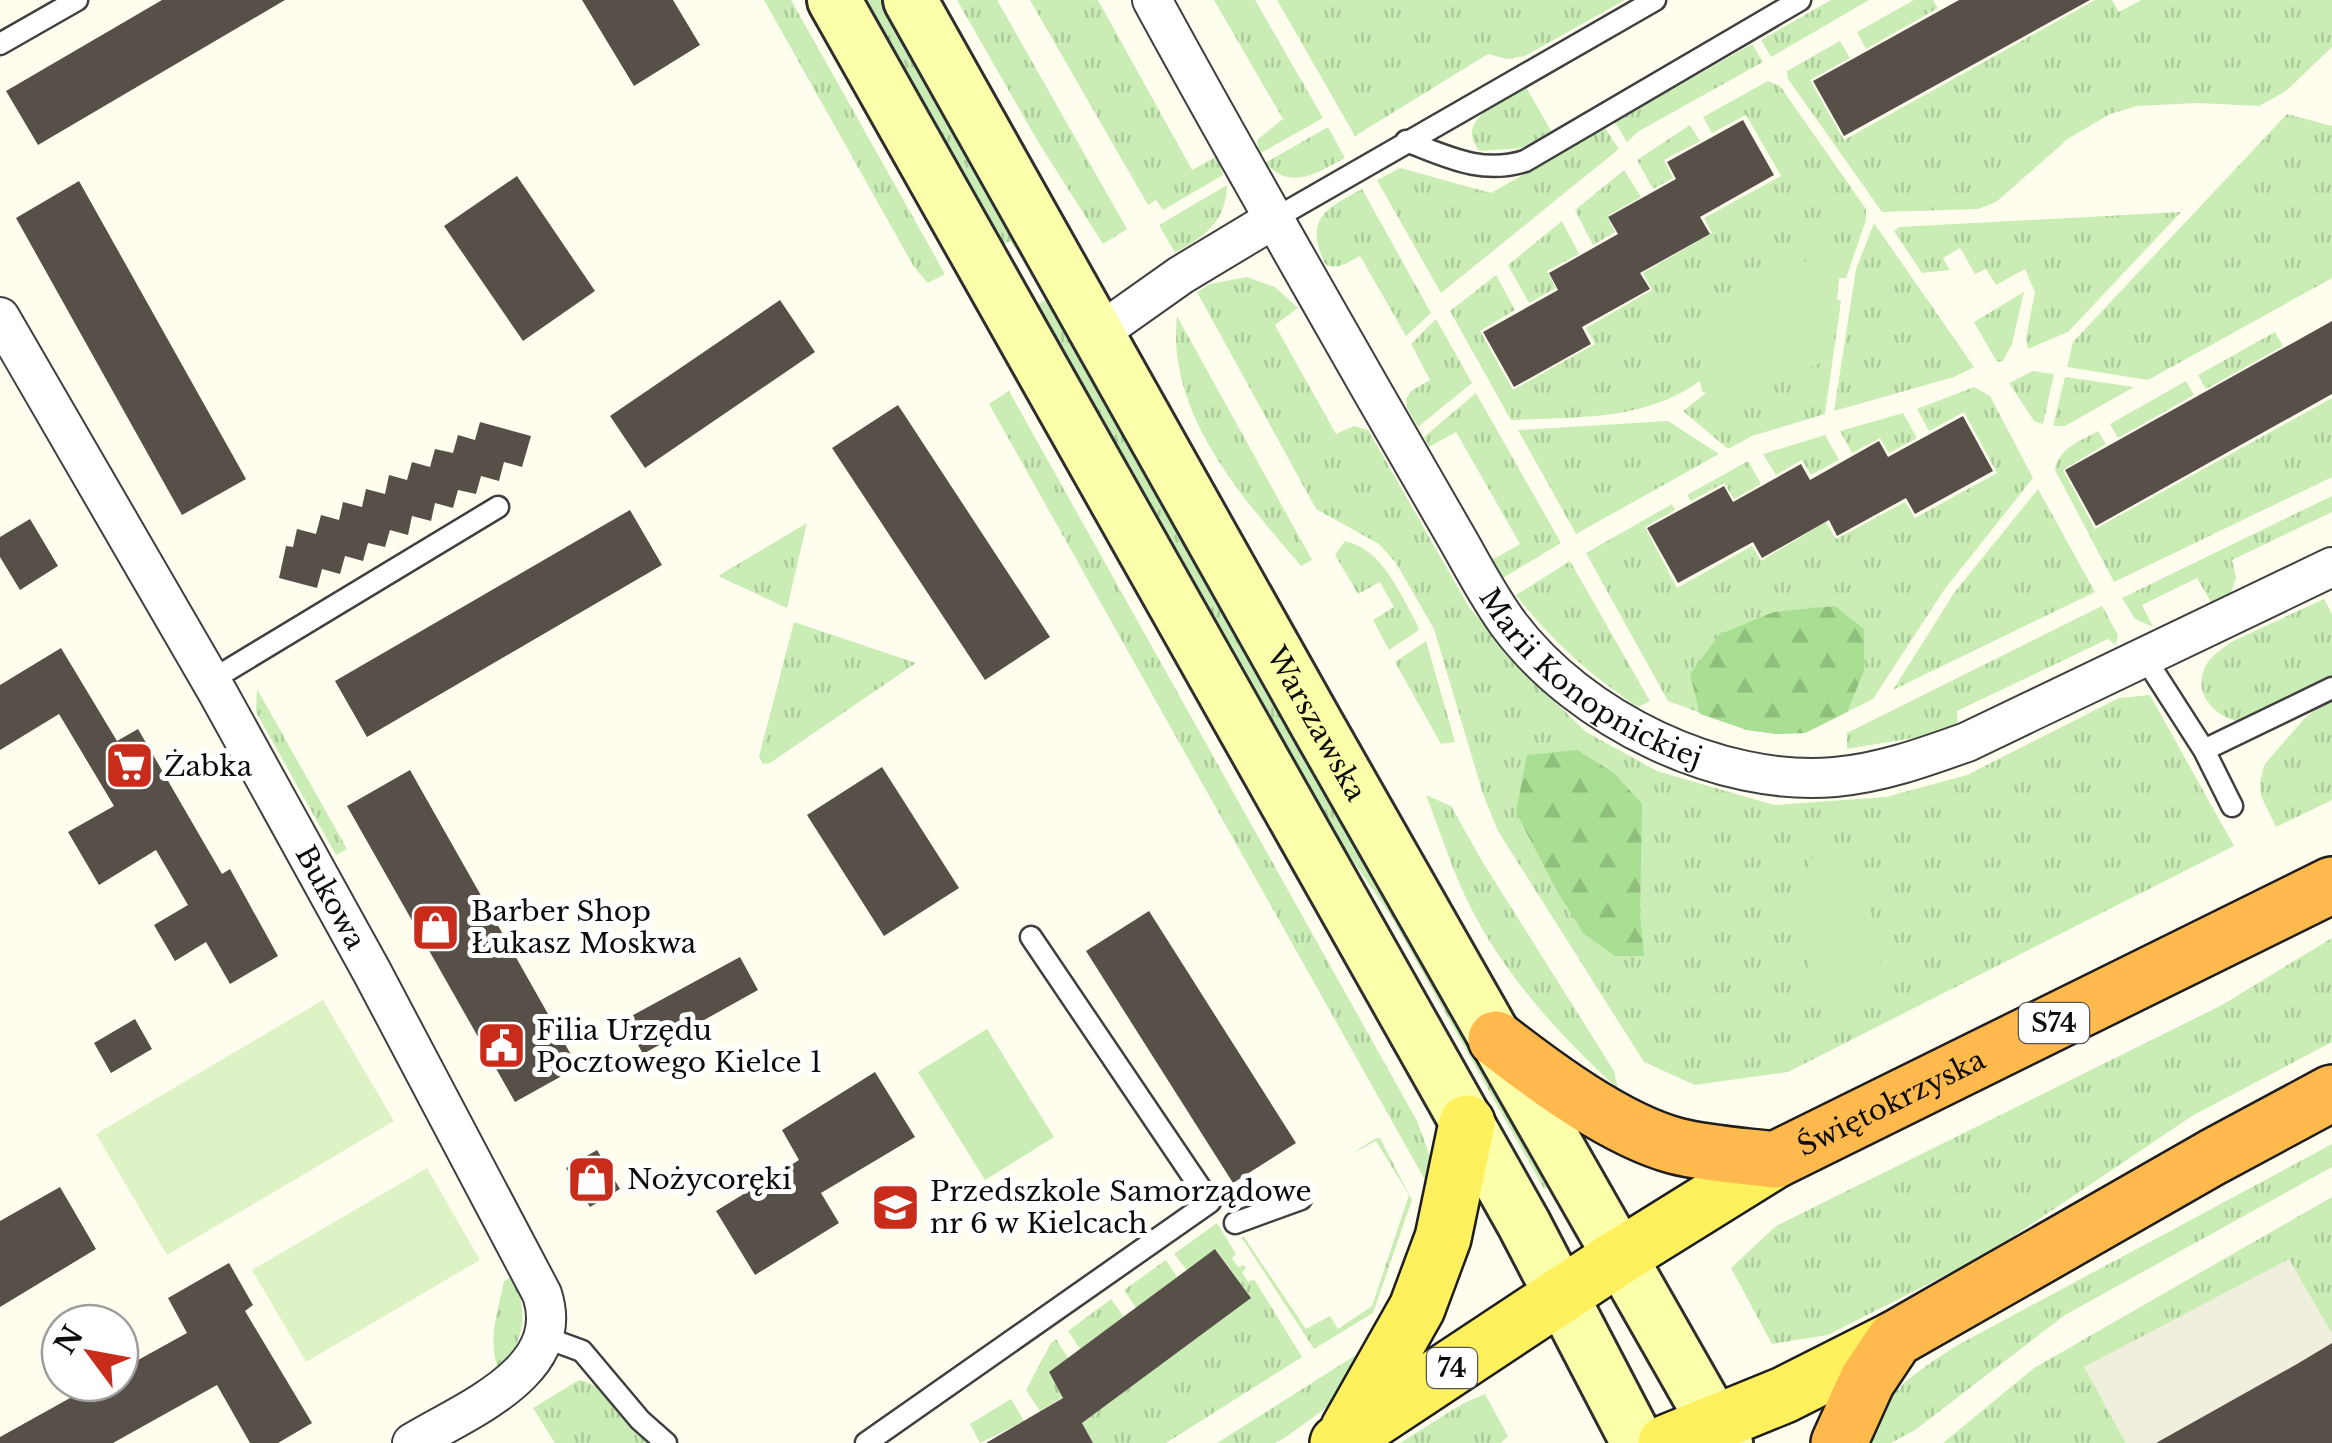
<svg xmlns="http://www.w3.org/2000/svg" width="2332" height="1443" font-family="'Libre Baskerville',serif">
<style>
.grass{fill:url(#grass-tufts)}
.forest{fill:url(#forest-firs)}
.park{fill:#c9edb4}
.pitch{fill:#ddf3c6}
.plaza{fill:#f0eedc}
.building{fill:#575049}
.lines{fill:none;stroke-linecap:round;stroke-linejoin:round}
.service-casing{stroke:#404040;stroke-width:25}
.minor-casing{stroke:#404040;stroke-width:42}
.secondary-casing{stroke:#2f2f2f;stroke-width:58}
.primary-casing{stroke:#1e1e1e;stroke-width:60}
.motorway-casing{stroke:#1e1e1e;stroke-width:60}
.service{stroke:#fff;stroke-width:20}
.minor{stroke:#fff;stroke-width:38}
.secondary{stroke:#fbffa9;stroke-width:52}
.primary{stroke:#fff05e;stroke-width:55}
.motorway{stroke:#ffb94c;stroke-width:55}
.labels{text-anchor:middle;stroke-width:10;stroke-linejoin:round;paint-order:stroke}
.shield{fill:#fff;stroke:#565656;stroke-width:2.5}
.shield-label{font-size:25px;font-weight:bold;fill:#0d0d0d}
.street-label{font-size:28px;fill:#0d0d0d;stroke:#fff}
.poi-label{font-size:28px;fill:#0d0d0d;stroke:#fff;text-anchor:start}
</style>
<defs>
<pattern id="grass-tufts" width="24" height="20" patternUnits="userSpaceOnUse" patternTransform="scale(2.5)"><rect width="24" height="20" fill="#c9edb4"/><path d="M3 7l-1-3M5 7V3M7 7l1-3M15 17l-1-3M17 17v-4M19 17l1-3" fill="none" stroke="#abca9a"/></pattern>
<pattern id="forest-firs" width="22" height="20" patternUnits="userSpaceOnUse" patternTransform="scale(2.5)"><rect width="22" height="20" fill="#a9df92"/><path d="M5 1l3.5 6h-7zM16 11l3.5 6h-7z" fill="#90be7d"/></pattern>
</defs>
<rect width="100%" height="100%" fill="#fffeee"/>
<path class="grass" d="M764,0H791L945,274L928,283L914,267Z
M853,0H884L1040,282L1010,241L994,250Z
M957,0H997L1127,229L1103,244L1037,140Z
M1030,0H1098L1192,170L1218,156L1223,175L1163,210L1156,200L1148,205Z
M1214,0H1255L1323,118L1259,154L1257,140L1283,119Z
M1277,0H1625L1525,56L1507,59L1488,54L1355,136Z
M1831,0H1869L1771,57L1761,40Z
M1914,0H1933L1938,8L1866,49L1857,32Z
M2095,0H2112L2119,12L2141,0H2332V47L2286,91L2259,106L2197,103L2137,106L2110,114L2069,138L1996,202L1978,209L1882,212L1788,79L1787,71L1840,41L1850,58L1810,80L1844,140Z
M1752,44L1763,62L1639,131L1627,142L1615,122Z
M1768,81L1780,86L1866,209V220L1846,278H1839L1837,300L1841,301L1825,414L1752,436L1728,449L1683,411L1706,393L1702,391L1700,381C1645,421 1576,417 1511,420L1450,311L1496,275L1515,310L1480,331L1513,390L1595,344L1586,328L1652,290L1643,273L1712,233L1704,218L1781,176L1746,115L1712,133L1703,117Z
M1526,87L1551,131L1522,148L1480,151C1452,120 1504,100 1526,87Z
M2287,114L2332,126V278L2148,380L2067,367L2073,342Z
M1690,125L1700,141L1664,160L1673,178L1653,189L1637,160Z
M1328,127L1345,158C1316,173 1292,191 1265,163Z
M1605,128L1619,149L1441,293L1377,180L1400,168L1491,193Z
M1624,170L1641,197L1607,216L1615,232L1593,245L1575,210Z
M1227,185C1226,222 1205,236 1175,253L1159,225Z
M1362,189L1431,313L1406,336L1360,256C1347,262 1339,271 1325,264C1304,219 1325,209 1362,189Z
M2181,212L2068,332L2028,349L2026,338L2035,292L2025,269L1996,285L1986,269L1975,274L1960,248L1943,258L1950,270L1922,273L1894,231L1899,227Z
M1562,221L1579,254L1547,271L1556,288L1529,303L1508,265Z
M1874,223L1974,367L1954,377L1834,411L1856,269Z
M1247,277L1275,287L1298,308L1275,325L1336,434L1354,426L1368,430L1469,607L1517,665L1586,732L1657,771L1774,805L1886,797L1967,775L2119,698L2150,695L2234,846L1788,1072L1695,1085L1644,1062L1498,831L1483,794L1434,629L1396,563L1379,544L1316,509L1197,292L1210,284Z
M2024,292L2012,344L2003,361L1997,362L1974,322Z
M1051,296L1552,1185L1544,1189L1391,916L1329,826L1034,307Z
M1177,316L1312,560L1301,566C1242,497 1166,413 1177,316Z
M1436,319L1472,383L1418,427L1407,408L1406,399L1411,391L1430,380L1411,344Z
M2275,332L2283,346L2206,389L2198,375Z
M2033,371L2054,374L2043,424L2034,421L2009,383Z
M2065,377L2134,387L2065,426H2053Z
M2186,381L2194,395L2118,438L2110,424Z
M1974,387L1990,396L2033,478L1944,590L1873,699L1805,733L1776,734L1747,730L1668,701L1586,553L1672,504L1675,510L1645,527L1677,588L1752,546L1761,561L1826,522L1836,539L1905,502L1915,518L1997,473L1964,412L1929,431L1917,409Z
M1009,391L1417,1121L1431,1159L1434,1196L989,404Z
M1476,393L1561,543L1503,578L1492,560L1520,544L1456,432L1429,447L1424,437Z
M2332,398V477L2114,582L2055,470C2058,448 2081,441 2098,431L2106,444L2063,470L2095,529Z
M1903,413L1917,438L1889,453L1880,438L1852,453L1840,431Z
M1668,421L1719,454L1576,534L1518,430Z
M1825,435L1839,460L1811,475L1802,460L1776,475L1763,454Z
M1748,461L1761,484L1734,499L1724,483L1691,501L1687,495Z
M2038,489L2095,592L1893,690L1954,593Z
M2332,496V512L2232,560L2236,578L2231,593L2211,602L2197,578L2142,605L2153,627L2135,619L2122,598Z
M807,523L787,608L718,576Z
M1345,541C1382,549 1399,592 1416,622L1419,630L1389,650L1373,620L1394,607L1380,582L1358,594L1335,555Z
M1570,561L1650,701L1638,707C1590,675 1552,641 1516,595Z
M2324,599L2332,614V680L2240,722C2215,717 2191,693 2206,665C2211,656 2222,649 2231,642Z
M2102,606L2118,635L2116,645L2108,639L1957,711L1958,724L1924,736L1847,749V733Z
M794,622L916,663L770,763L763,764L759,757Z
M1426,641L1455,742L1441,744L1395,662Z
M257,689L347,849L336,855L256,712Z
M2332,696V800L2276,827L2261,796L2260,782L2264,765L2304,719Z
M1426,795L1451,806L1482,861L1614,1071L1618,1089C1562,1038 1507,978 1472,910C1453,874 1441,833 1426,795Z
M2332,938V1042L2192,1116L1987,1254L1828,1335L1772,1344L1731,1268L1776,1226L2222,1005Z
M1376,1138H1380L1412,1200L1373,1313L1314,1349L1242,1238L1244,1237L1306,1329L1330,1316L1338,1329L1372,1306L1409,1195L1376,1141L1351,1154Z
M2332,1144V1167L2065,1315L1915,1430L1891,1443H1859C1891,1390 1905,1379 1956,1346Z
M2332,1197V1334L2289,1260L2085,1367L2126,1443H1943L2034,1368Z
M1217,1223L1236,1254L1232,1258L1238,1267L1244,1265L1246,1268L1242,1272L1248,1282L1254,1279L1302,1357L1166,1443H1093L1082,1423L1251,1298L1216,1249L1187,1270L1174,1254Z
M1166,1260L1177,1277L1136,1308L1124,1290Z
M514,1276C529,1318 524,1337 500,1373C486,1343 498,1312 504,1281Z
M1111,1299L1124,1317L1080,1349L1068,1331Z
M1389,1334L1344,1395L1283,1439L1275,1443H1217Z
M1056,1339L1068,1358L1049,1373L1063,1397L1040,1411L1026,1390L1051,1343Z
M579,1380C608,1385 629,1422 647,1443H555L533,1408Z
M1485,1394L1508,1436L1501,1443H1400L1462,1404Z
M1011,1399L1024,1421L980,1443L970,1424Z"/>
<path class="forest" d="M1835,606L1864,629V671L1847,712L1805,733L1776,734L1747,730L1700,714L1690,674L1720,634L1774,612Z
M1577,750L1614,773L1642,804L1640,915L1644,956H1615L1584,934L1557,891L1516,812L1527,755Z"/>
<path class="park" d="M1825,251L1839,278L1827,360L1750,395L1702,391L1698,319Z
M1859,846L1885,986L1814,999L1795,894L1814,855Z
M987,1029L1054,1137L985,1180L918,1072Z"/>
<path class="pitch" d="M323,1000L394,1121L167,1255L96,1134Z
M427,1168L480,1260L306,1362L252,1270Z"/>
<path class="plaza" d="M2289,1259L2332,1334V1343L2228,1406L2226,1403L2156,1443H2126L2084,1367Z"/>
<path class="building" d="M162,0H285L38,145L6,91Z
M582,0H673L700,45L634,86Z
M1959,0H2090L1844,136L1813,81Z
M1743,120L1774,175L1700,217L1710,234L1640,273L1650,289L1582,327L1591,344L1514,387L1483,332L1558,290L1549,273L1618,234L1608,217L1676,179L1667,162Z
M517,176L595,291L523,341L444,226Z
M79,181L246,479L182,515L16,218Z
M780,300L815,352L645,468L610,416Z
M2332,321V394L2096,526L2065,470Z
M898,405L1050,637L985,680L832,448Z
M1963,416L1993,471L1915,514L1906,498L1837,536L1829,520L1762,558L1753,542L1678,583L1647,528L1724,486L1733,502L1801,464L1810,480L1879,441L1888,457Z
M480,422L531,436L522,467L504,462L499,481L481,476L476,494L458,490L453,508L435,503L431,521L412,516L408,535L390,530L385,547L368,543L363,561L345,556L340,574L322,569L317,588L279,578L286,546L293,547L297,529L316,534L321,515L339,520L343,502L362,507L366,489L385,494L389,475L407,480L412,462L430,467L435,449L453,453L458,435L475,440Z
M630,510L662,565L367,737L335,681Z
M30,519L58,566L20,590L0,557V537Z
M61,648L117,741L138,729L222,874L230,869L278,956L230,984L206,942L175,961L154,925L188,905L156,850L99,885L68,832L114,806L59,714L0,750V685Z
M882,767L959,888L884,936L807,815Z
M410,770L578,1067L515,1102L347,806Z
M1149,911L1296,1143L1233,1183L1086,951Z
M740,957L758,990L643,1054L624,1020Z
M135,1019L152,1049L111,1073L94,1043Z
M875,1072L915,1137L821,1193L839,1223L755,1275L716,1211L799,1160L782,1130Z
M597,1150L620,1189L590,1207L566,1168Z
M60,1187L96,1249L0,1307V1221Z
M1215,1249L1251,1298L1082,1423L1093,1443H986L1063,1398L1049,1372Z
M229,1263L253,1305L245,1311L312,1423L278,1443H250L217,1385L113,1443H0V1437L97,1383H120V1370L187,1333L168,1298Z
M2332,1343V1443H2156L2297,1364Z"/>
<g class="lines">
<defs>
<path id="service" d="M0,44L77,0
M1406,141C1446,156 1481,175 1525,161L1800,0
M1274,219L1655,0
M2145,658L2204,750L2232,806
M210,681L498,507
M2204,750L2332,688
M1235,1223L1301,1199
M544,1337L582,1351L640,1420L666,1443
M866,1443L1210,1202L1031,937"/>
<g id="minor">
<path id="s1" d="M1152,0C1222,129 1295,256 1368,384C1397,434 1426,485 1455,535C1473,566 1489,598 1510,626C1580,719 1719,787 1835,777C1881,773 1925,757 1967,742L2332,567"/>
<path id="s2" d="M0,317L218,693L372,972L542,1294C568,1372 464,1411 412,1443"/>
<path d="M1099,333L1181,275L1274,219"/>
</g>
<g id="secondary">
<path d="M834,0L1524,1224L1638,1443"/>
<path id="s3" d="M910,0L1316,723L1726,1443"/>
</g>
<path id="primary" d="M1348,1430L1417,1308L1443,1238L1467,1123
M1338,1443L1619,1257L1775,1160
M1666,1443L1784,1395L1895,1339"/>
<g id="motorway">
<path id="s4" d="M1496,1039C1545,1077 1616,1130 1676,1146C1708,1154 1742,1156 1775,1160L2332,885"/>
<path d="M1839,1443L1867,1381L1895,1339L2213,1157L2332,1093"/>
</g>
</defs>
<use href="#service" class="service-casing"/>
<use href="#minor" class="minor-casing"/>
<use href="#secondary" class="secondary-casing"/>
<use href="#primary" class="primary-casing"/>
<use href="#motorway" class="motorway-casing"/>
<use href="#service" class="service"/>
<use href="#minor" class="minor"/>
<use href="#secondary" class="secondary"/>
<use href="#primary" class="primary"/>
<use href="#motorway" class="motorway"/>
</g>
<defs>
<symbol id="supermarket-square" viewBox="-11 -11 22 22"><rect x="-9" y="-9" width="18" height="18" rx="4" fill="#c92c1a" stroke="#fff"/><path d="M-6-5.5h2.5l.6 2H6L4.5 2H-2.5L-4.4-4H-6ZM-1.5 3.2a1.3 1.3 0 1 0 .1 0ZM3 3.2a1.3 1.3 0 1 0 .1 0Z" fill="#fff"/></symbol>
<symbol id="shop-square" viewBox="-11 -11 22 22"><rect x="-9" y="-9" width="18" height="18" rx="4" fill="#c92c1a" stroke="#fff"/><path d="M-5-2.5h2.3a2.7 3.5 0 0 1 5.4 0H5L5.5 6h-11ZM-1.5-2.5h3a1.5 2.3 0 0 0-3 0Z" fill="#fff"/></symbol>
<symbol id="civic-square" viewBox="-11 -11 22 22"><rect x="-9" y="-9" width="18" height="18" rx="4" fill="#c92c1a" stroke="#fff"/><path d="M-.6-6.5H3V-4.5H.6V-3L4-1V1h2V6H-6V1h2V-1L-.6-3ZM-1.2 2.5V6h2.4V2.5Z" fill="#fff"/></symbol>
<symbol id="school-square" viewBox="-11 -11 22 22"><rect x="-9" y="-9" width="18" height="18" rx="4" fill="#c92c1a" stroke="#fff"/><path d="M0-5L7-2L0 1L-7-2ZM-4 1L0 2.5L4 1V4Q0 6-4 4Z" fill="#fff"/></symbol>
</defs>
<g fill-rule="evenodd">
<use href="#supermarket-square" x="102" y="738" width="55" height="55"/>
<use href="#shop-square" x="408" y="900" width="55" height="55"/>
<use href="#civic-square" x="474" y="1018" width="55" height="55"/>
<use href="#shop-square" x="564" y="1152" width="55" height="55"/>
<use href="#school-square" x="868" y="1180" width="55" height="55"/>
</g>
<g class="labels">
<g class="shield">
<rect x="2019" y="1003" width="70" height="40" rx="8"/>
<rect x="1427" y="1348" width="50" height="40" rx="8"/>
</g>
<g class="shield-label">
<text x="2054" y="1032">S74</text>
<text x="1452" y="1377">74</text>
</g>
<g class="street-label">
<text dy="10" stroke="none"><textPath href="#s1" startOffset="818">Marii Konopnickiej</textPath></text>
<text dy="10" stroke="none"><textPath href="#s3" startOffset="830">Warszawska</textPath></text>
<text dy="10" stroke="none"><textPath href="#s2" startOffset="668">Bukowa</textPath></text>
<text dy="10" stroke="none"><textPath href="#s4" startOffset="440">Świętokrzyska</textPath></text>
</g>
<g class="poi-label">
<text x="164" y="776">Żabka</text>
<text x="471" y="921">Barber Shop<tspan x="471" dy="32">Łukasz Moskwa</tspan></text>
<text x="536" y="1040">Filia Urzędu<tspan x="536" dy="32">Pocztowego Kielce 1</tspan></text>
<text x="627" y="1189">Nożycoręki</text>
<text x="930" y="1201">Przedszkole Samorządowe<tspan x="930" dy="32">nr 6 w Kielcach</tspan></text>
</g>
</g>
<g transform="translate(90 1353) rotate(302)"><circle r="48" fill="#ffffff" stroke="#9e9e9e" stroke-width="2.5"/>
<path d="M0-8L18 38L0 25L-18 38Z" fill="#c92c1a"/>
<text y="-15" font-size="28" font-weight="bold" text-anchor="middle" fill="#0d0d0d">N</text>
</g>
</svg>
